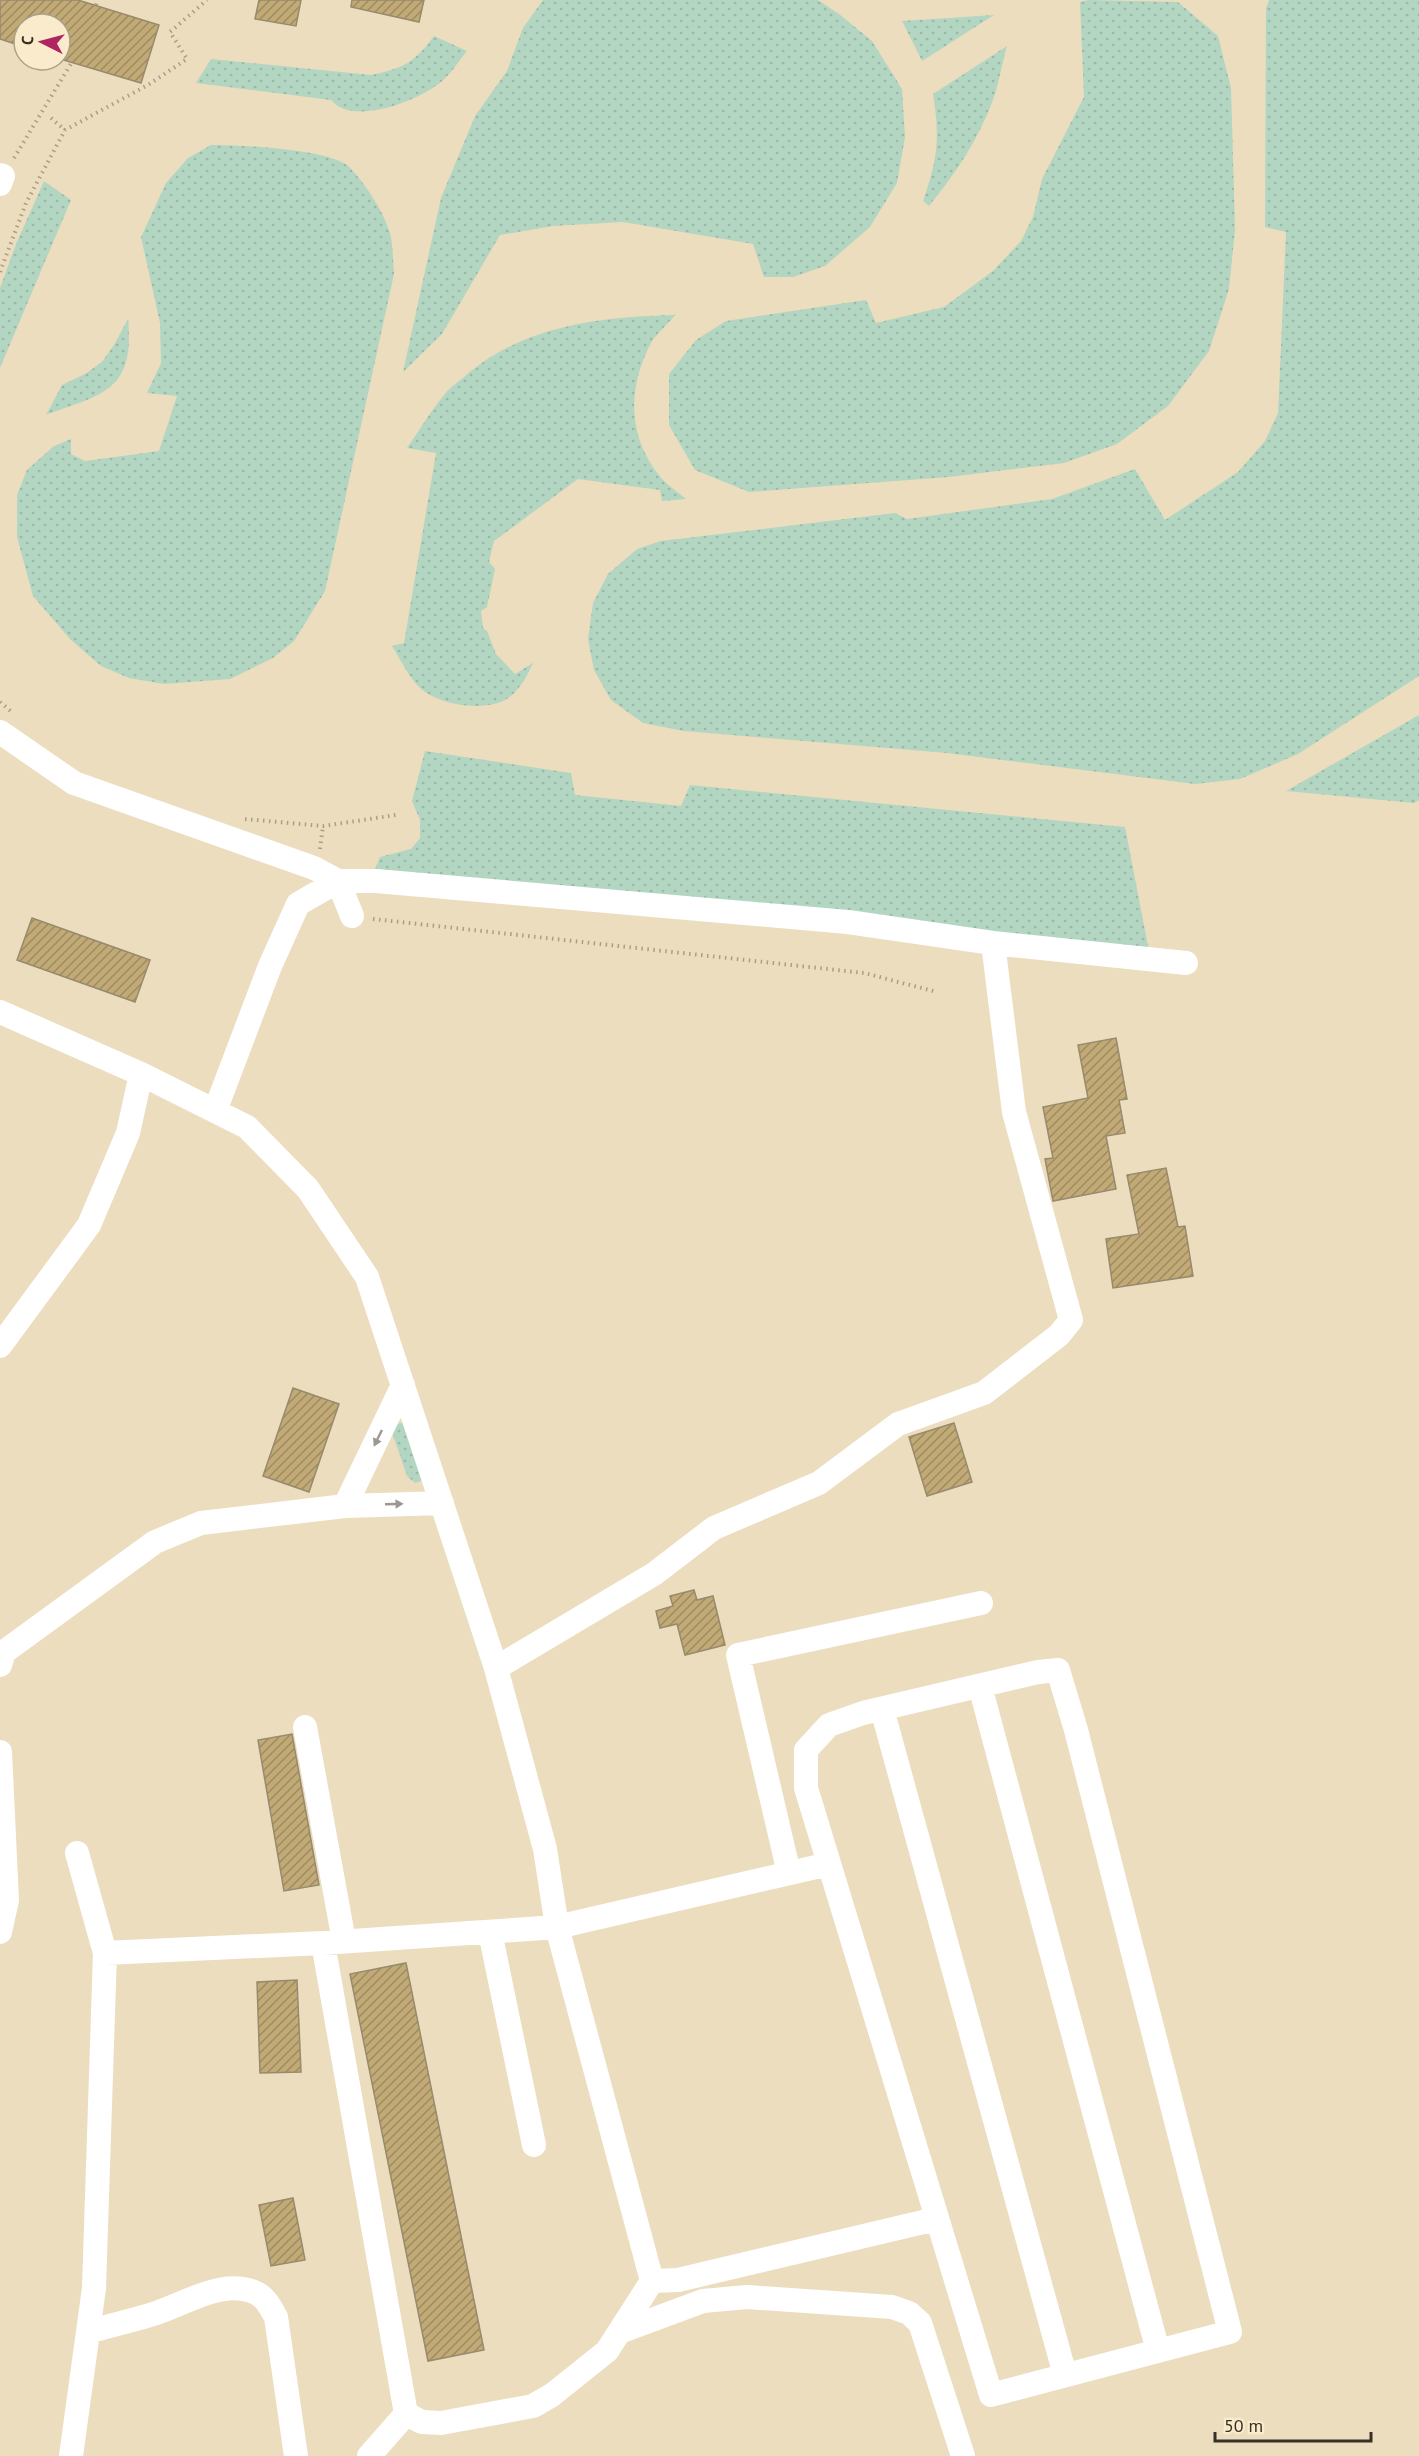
<svg xmlns="http://www.w3.org/2000/svg" width="1419" height="2456" font-family="'PT Sans',sans-serif">
<style>
.grass{fill:url(#grass-dots)}
.building{fill:url(#building-hatch);stroke:#978a6d;stroke-width:1.5}
.lines{fill:none;stroke-linecap:round;stroke-linejoin:round}
.path{stroke:#aa9e86;stroke-width:4;stroke-dasharray:1.5 4.5;stroke-linecap:butt}
.minor{stroke:#fff;stroke-width:24}
.oneway{fill:#9b9892}
</style>
<defs>
<pattern id="grass-dots" width="8" height="8" patternUnits="userSpaceOnUse" patternTransform="scale(1.5)"><rect width="8" height="8" fill="#b3d6c2"/><path d="M2 2h.1M6 6h.1" fill="none" stroke="#9bb8a7" stroke-width="1.8" stroke-linecap="round"/></pattern>
<pattern id="building-hatch" width="6" height="6" patternUnits="userSpaceOnUse" patternTransform="scale(1.5)"><rect width="6" height="6" fill="#c1aa76"/><path d="M-1 1l2-2M0 6l6-6M5 7l2-2" fill="none" stroke="#9e8b61"/></pattern>
</defs>
<rect width="100%" height="100%" fill="#ecddbe"/>
<path class="grass" d="M543,0H818L839,14L872,41L902,89L905,137L897,183L870,227L825,266L793,277H764L753,244L623,222L553,226L500,235L442,334L403,372L441,198L475,116L507,71L523,28Z
M1088,0L1178,2L1218,36L1231,88L1235,230L1229,289L1209,351L1168,406L1117,444L1064,463L949,477L749,492L695,470L669,425V374L696,340L726,321L866,300L876,323L944,307L993,271L1021,241L1033,217L1042,179L1084,97L1080,2Z
M1269,0H1419V676L1298,754L1240,779L1195,784L947,753L684,731L643,723L611,700L594,670L588,639L593,603L608,574L637,549L661,541L895,513L907,519L1052,499L1135,469L1165,520L1238,472L1265,441L1278,413L1286,232L1265,227L1266,8Z
M994,15L922,61L902,21Z
M434,36L467,51C458,62 449,77 437,85C414,102 352,126 331,100L196,83L211,59L371,75C404,68 414,63 434,36Z
M1007,46C1002,63 999,83 993,100C978,140 956,173 929,206L923,201C938,158 940,138 933,94Z
M211,145C240,145 327,149 348,166C364,181 386,215 391,237C393,249 393,262 394,274L325,591L294,641L273,658L230,679L164,684L129,678L101,666L70,639L33,596L17,537V495L27,470L54,446L71,439V454L85,461L159,451L177,396L147,393L161,363L160,323L141,237L166,183L188,158Z
M44,181L71,200L0,368V288L16,244Z
M675,315C668,324 657,333 651,343C628,387 627,434 658,474C665,484 677,491 686,499L662,501L660,490L578,479L494,541L489,562L495,569L487,607L481,611L483,628L487,631L496,654L515,674L533,663C527,676 519,692 505,700C482,712 436,705 418,686C408,675 400,659 392,646L404,643L436,453L407,448C419,431 430,412 444,395C449,388 457,383 464,377C523,325 600,317 675,315Z
M128,319C135,391 103,394 46,415L62,385L85,374L102,362L114,345Z
M1419,715V800L1414,803L1286,791Z
M425,751L571,773L575,795L681,806L690,785L1125,827L1149,951L375,869L380,857L411,849L420,838V820L412,801Z
M402,1423L407,1426L424,1473L421,1481L415,1483L407,1476L392,1432L396,1424Z"/>
<path class="building" d="M0,0H78L159,25L141,83L60,59V24H24V47L0,39Z
M259,0H301L296,26L255,19Z
M352,0H424L419,22L351,7Z
M32,918L150,960L135,1002L17,960Z
M1116,1038L1127,1099L1119,1100L1125,1133L1106,1136L1116,1189L1053,1201L1045,1159L1053,1158L1043,1107L1088,1098L1078,1045Z
M1166,1168L1178,1227L1185,1226L1193,1276L1113,1288L1106,1239L1139,1234L1127,1175Z
M293,1388L339,1404L309,1492L263,1476Z
M954,1423L972,1482L927,1496L909,1437Z
M694,1590L697,1600L713,1596L725,1645L685,1655L677,1624L660,1628L656,1611L673,1606L670,1596Z
M292,1734L319,1885L284,1891L258,1740Z
M406,1963L484,2350L428,2361L350,1974Z
M297,1980L301,2072L260,2073L257,1982Z
M293,2198L305,2260L271,2266L259,2205Z"/>
<g class="lines">
<path class="path" d="M96,5L98,0
M51,118L65,130
M14,158L72,62
M0,272L26,203L65,130L148,85L187,59L170,32L207,0
M0,702L13,713
M245,819L323,826L396,815
M320,849L323,826
M373,919L864,973L937,992"/>
<path class="minor" d="M0,175L3,176L0,184
M0,732L74,783L314,868L338,881H376L848,922L993,943L1186,963
M0,1012L141,1074L128,1133L89,1225L0,1346
M141,1074L247,1127L308,1189L367,1277L496,1668L545,1849L557,1927L652,2281L678,2280L936,2219
M215,1111L270,966L298,904L338,881L352,916
M345,1506L403,1385
M0,1665L4,1652L155,1542L201,1523L345,1506L442,1503
M496,1668L654,1574L714,1528L819,1483L898,1424L984,1393L1059,1335L1071,1320L1014,1112L993,943
M1058,1670L1076,1730L1230,2332L991,2395L806,1788V1750L829,1725L863,1713L1038,1672Z
M980,1686L1158,2351
M882,1709L1065,2375
M305,1727L344,1941
M0,1752L7,1900L0,1932
M789,1873L738,1655L981,1603
M490,1932L534,2145
M323,1943L406,2414L422,2422L441,2423L533,2406L552,2395L607,2351L652,2281
M105,1953L323,1943L557,1927L829,1864
M622,2331L703,2301L747,2297L892,2307L909,2313L920,2323L963,2456
M88,2332C109,2326 130,2321 150,2315C182,2306 222,2277 256,2293C266,2297 271,2309 276,2317L296,2456
M71,2456L94,2288L105,1953L77,1853
M369,2456L406,2414"/>
</g>
<defs><path id="oneway-solid" d="M-6-.8H1V-3.2L6.5 0L1 3.2V.8H-6Z" transform="scale(1.5)"/></defs>
<g class="oneway">
<use href="#oneway-solid" transform="translate(378 1438) rotate(116)"/>
<use href="#oneway-solid" transform="translate(394 1504) rotate(-2)"/>
</g>
<g transform="translate(42 42) rotate(276)"><circle r="28" fill="#f9ebcb" stroke="#aba189" stroke-width="1.5"/>
<path d="M0-4.5L10 22L0 15L-10 22Z" fill="#b02461"/>
<text y="-9" font-size="16" font-weight="bold" text-anchor="middle" fill="#373125">С</text>
</g>
<path d="M1215 2432v9h156v-9" fill="none" stroke="#373125" stroke-width="3"/>
<text x="1224" y="2432" font-size="18" fill="#373125" stroke="#f9ebcb" stroke-width="4.5" paint-order="stroke">50 m</text>
</svg>
